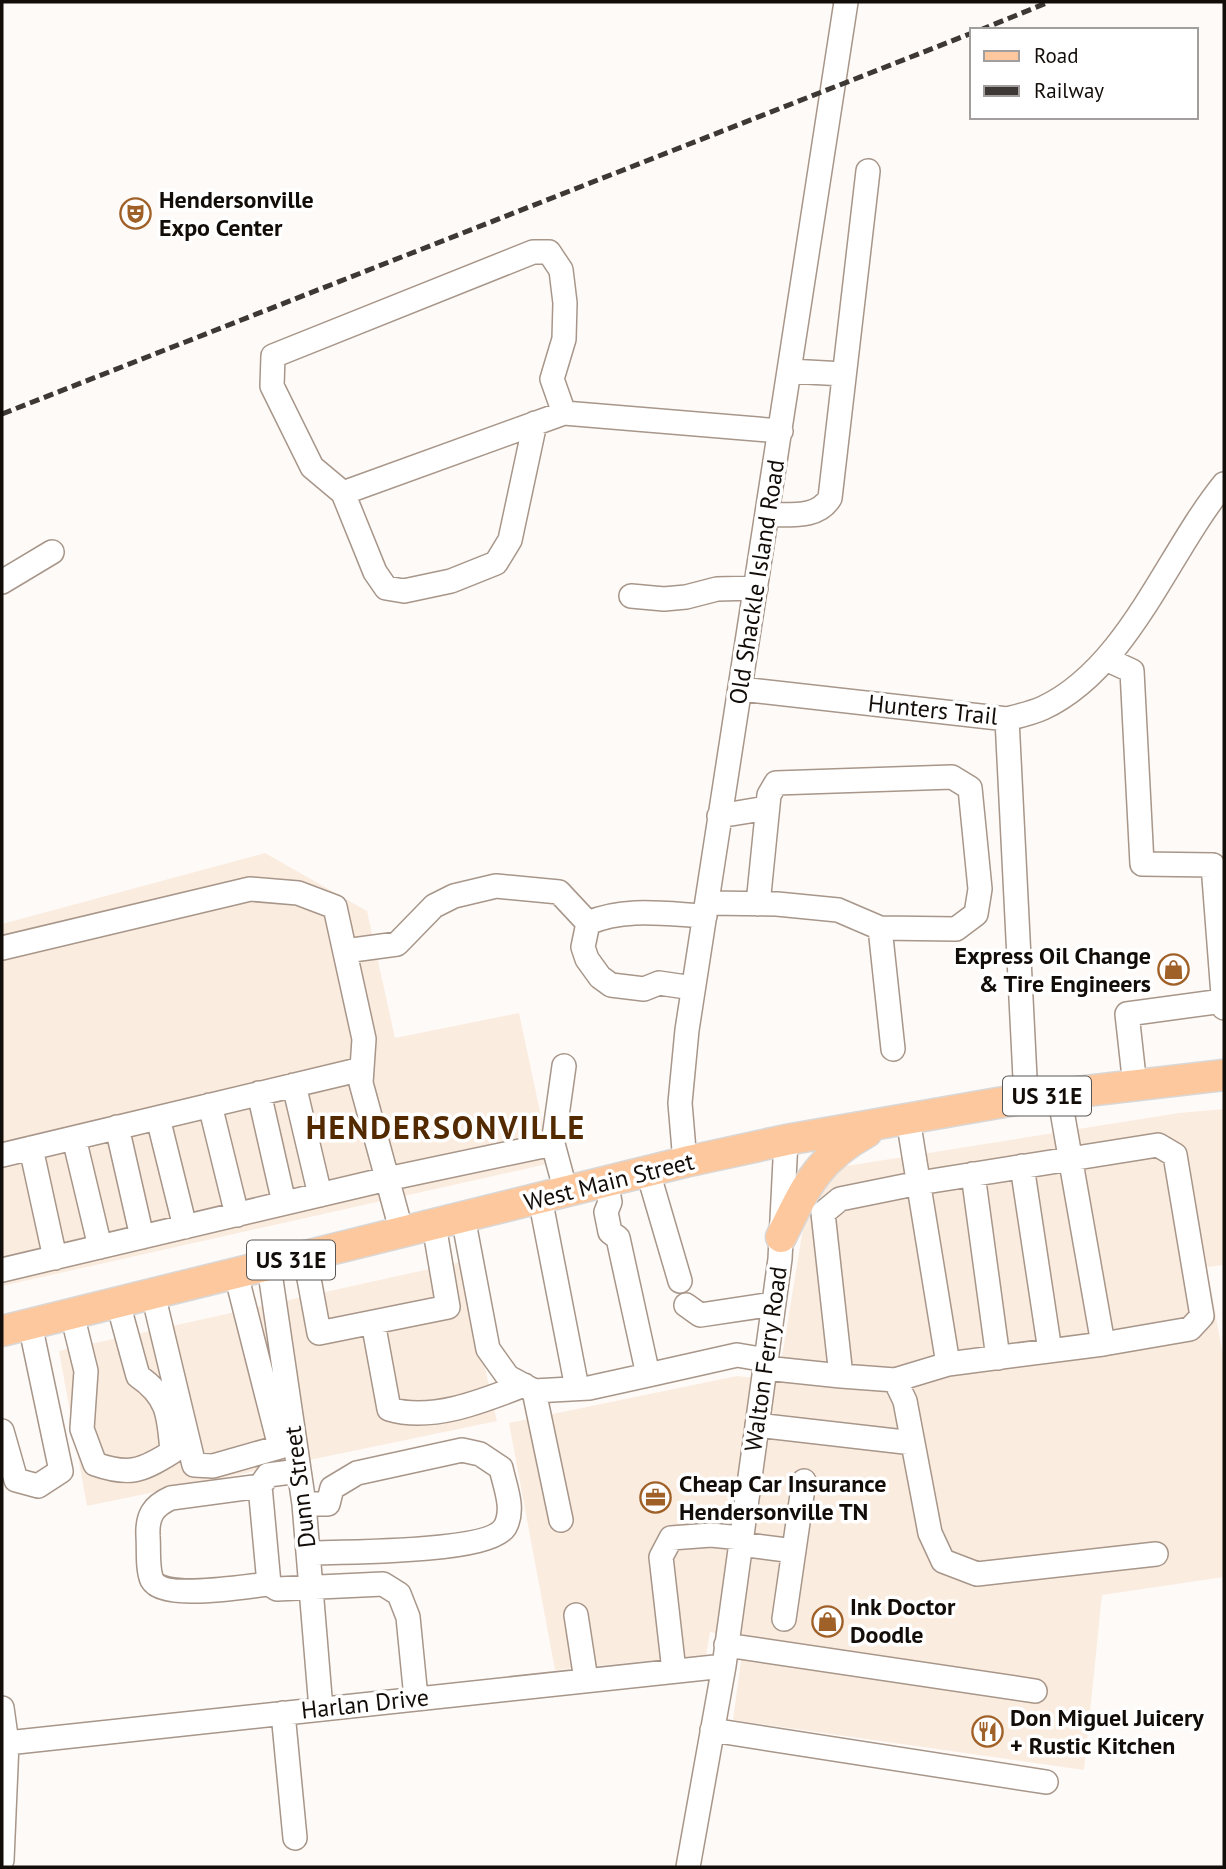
<svg xmlns="http://www.w3.org/2000/svg" width="1226" height="1869" font-family="'PT Sans',sans-serif">
<style>
.built{fill:#fbece0}
.lines{fill:none;stroke-linecap:round;stroke-linejoin:round}
.minor-casing{stroke:#a79689;stroke-width:26}
.major-casing{stroke:#d9d8d8;stroke-width:33}
.minor{stroke:#fff;stroke-width:23}
.major{stroke:#fdc89d;stroke-width:30}
.rail{stroke:#3e3834;stroke-width:5;stroke-dasharray:10 5;stroke-linecap:butt}
.labels{text-anchor:middle;stroke-width:7;stroke-linejoin:round;paint-order:stroke}
.shield{fill:#fff;stroke:#5a5653;stroke-width:2}
.shield-label{font-size:23px;font-weight:bold;fill:#130d09}
.poi-label{font-size:24px;font-weight:bold;fill:#130d09;stroke:#fff;text-anchor:start}
.street-label{font-size:24px;fill:#130d09;stroke:#fff}
.district-label{font-size:32px;font-weight:bold;letter-spacing:2px;fill:#532a00;stroke:#fff}
</style>
<rect width="100%" height="100%" fill="#fefaf7"/>
<path class="built" d="M265,853L367,911L395,1038L519,1013L551,1163L2,1286V924Z
M1224,1109V1265L1207,1267L1224,1361V1577L1102,1595L1084,1770L733,1720L744,1638L710,1632L706,1655L555,1670L509,1423L737,1376L778,1381L806,1210L834,1168L1179,1113Z
M461,1262L497,1421L87,1506L59,1351Z"/>
<g class="lines">
<defs>
<path id="minor" d="M789,371L844,374
M564,413L552,379L564,339L565,303L561,270L549,252H533L273,356L272,386L312,467L343,493L564,413L781,431
M343,493L375,572L386,588L404,591L451,581L496,563L510,540L535,423
M768,515C790,514 817,519 830,498L868,171
M2,582L52,552
M631,596L664,599L686,597L717,589L756,588
M1106,659L1132,671L1142,864L1213,865L1224,1008
M741,689L1007,719C1019,716 1032,713 1043,708C1128,668 1167,554 1224,484
M1007,719L1026,1098
M719,816L767,808
M707,903L777,904L838,910L880,928L956,929L976,914L980,889L970,788L952,777L776,783L769,795L758,904
M588,923C625,907 666,914 705,916
M880,928L893,1049
M2,948L250,889L298,893L335,907L364,1039L361,1083L402,1233
M345,951L397,944L434,906L454,896L496,886L559,892L588,923L583,947L587,959L600,977L611,985L644,989L659,983L693,988
M294,1085L320,1195
M1135,1086L1127,1014L1223,1001
M259,1093L284,1203
M210,1105L237,1215
M158,1118L185,1227
M908,1119L948,1364L1103,1344L1059,1094
M117,1127L142,1237
M74,1138L100,1247
M553,1144L564,1066
M31,1148L55,1258
M2,1155L362,1069
M685,1162L680,1103L687,1030L846,2
M1022,1166L1050,1351
M648,1172L680,1281
M973,1174L998,1358
M606,1182L610,1202L606,1212L610,1232L618,1238L648,1375L737,1355L766,1360
M540,1198L577,1388
M463,1217L488,1349L508,1377L534,1391L589,1388L648,1375
M305,1257L319,1333L448,1307L434,1225
M269,1266L304,1504L321,1709
M2,1270L387,1179L553,1144L566,1192
M153,1294L194,1465L213,1466L280,1447L236,1274
M686,1305L700,1315L774,1304
M72,1314L86,1371L82,1429L95,1464C129,1476 142,1471 172,1452C169,1417 169,1397 138,1376L118,1303
M373,1322L389,1409C432,1422 483,1401 524,1385
M948,1364L895,1380L841,1376L823,1213L840,1199L919,1183L1158,1145L1175,1155L1202,1316L1190,1329L1103,1344
M765,1368L841,1376
M895,1380L905,1401L930,1533L943,1561L977,1574L1156,1554
M534,1391L561,1520
M757,1425L913,1443
M2,1431L16,1480L38,1486L61,1471L30,1324
M299,1471L268,1475L260,1486L269,1584L277,1589L383,1584L399,1594L408,1617L416,1698
M260,1486L171,1498C153,1506 147,1516 148,1536C149,1548 147,1569 152,1580C163,1601 247,1586 269,1584
M304,1504H328L332,1488L357,1473L462,1450L480,1454L501,1468C505,1487 515,1509 505,1527C489,1553 341,1552 308,1553
M740,1544L794,1551
M576,1615L586,1680
M784,1619L804,1481
M726,1645L1035,1691
M674,1671L661,1557L671,1538L711,1535L741,1538
M2,1708L7,1743L2,1860
M283,1713L295,1838
M712,1730L1046,1782
M7,1743L724,1666
M688,1867L724,1666L780,1259L786,1140"/>
<path id="major" d="M781,1237C806,1187 816,1160 867,1132
M2,1331L685,1162L786,1140L1026,1098L1224,1075"/>
</defs>
<use href="#minor" class="minor-casing"/>
<use href="#major" class="major-casing"/>
<use href="#minor" class="minor"/>
<use href="#major" class="major"/>
<path class="rail" d="M980,30L1049,2
M2,414L972,33"/>
</g>
<defs>
<symbol id="theatre-ring" viewBox="-11 -11 22 22"><circle r="9.5" fill="#fff" stroke="#a06129" stroke-width="1.5"/><path d="M-5-5.5Q0-4 5-5.5V0Q5 5 0 6Q-5 5-5 0ZM-3.3-2.5H-1v1.5H-3.3ZM1-2.5H3.3v1.5H1ZM-2.8 1Q0 5.5 2.8 1Z" fill="#a06129"/></symbol>
<symbol id="shop-ring" viewBox="-11 -11 22 22"><circle r="9.5" fill="#fff" stroke="#a06129" stroke-width="1.5"/><path d="M-5-2.5h2.3a2.7 3.5 0 0 1 5.4 0H5L5.5 6h-11ZM-1.5-2.5h3a1.5 2.3 0 0 0-3 0Z" fill="#a06129"/></symbol>
<symbol id="office-ring" viewBox="-11 -11 22 22"><circle r="9.5" fill="#fff" stroke="#a06129" stroke-width="1.5"/><path d="M-6-3h4V-5.5h4V-3h4V5H-6ZM-1-4.5V-3h2v-1.5ZM-6 0V1H6V0Z" fill="#a06129"/></symbol>
<symbol id="restaurant-ring" viewBox="-11 -11 22 22"><circle r="9.5" fill="#fff" stroke="#a06129" stroke-width="1.5"/><path d="M-5-6h1v4h1v-4h1v4h1v-4h1v5L-1.5 .5V6h-2V.5L-5-1ZM5-6V6H3V1.5H1.5Q1.5-4 5-6Z" fill="#a06129"/></symbol>
</defs>
<g fill-rule="evenodd">
<use href="#theatre-ring" x="118" y="196" width="35" height="35"/>
<use href="#shop-ring" x="1156" y="952" width="35" height="35"/>
<use href="#office-ring" x="638" y="1480" width="35" height="35"/>
<use href="#shop-ring" x="810" y="1604" width="35" height="35"/>
<use href="#restaurant-ring" x="970" y="1714" width="35" height="35"/>
</g>
<g class="labels">
<g class="shield">
<rect x="1003" y="1076.5" width="88" height="39" rx="5"/>
<rect x="247" y="1240.5" width="88" height="39" rx="5"/>
</g>
<g class="shield-label">
<text x="1047" y="1104">US 31E</text>
<text x="291" y="1268">US 31E</text>
</g>
<g class="poi-label">
<text x="159" y="208">Hendersonville<tspan x="159" dy="28">Expo Center</tspan></text>
<text x="1151" y="964" text-anchor="end">Express Oil Change<tspan x="1151" dy="28">&amp; Tire Engineers</tspan></text>
<text x="679" y="1492">Cheap Car Insurance<tspan x="679" dy="28">Hendersonville TN</tspan></text>
<text x="850" y="1615">Ink Doctor<tspan x="850" dy="28">Doodle</tspan></text>
<text x="1010" y="1726">Don Miguel Juicery<tspan x="1010" dy="28">+ Rustic Kitchen</tspan></text>
</g>
<g class="street-label">
<text transform="translate(757 582) rotate(-81)" y="8">Old Shackle Island Road</text>
<text transform="translate(933 710) rotate(6)" y="8">Hunters Trail</text>
<text transform="translate(609 1182) rotate(-14)" y="8">West Main Street</text>
<text transform="translate(766 1359) rotate(-82)" y="8">Walton Ferry Road</text>
<text transform="translate(300 1487) rotate(-97)" y="8">Dunn Street</text>
<text transform="translate(365 1704) rotate(-6)" y="8">Harlan Drive</text>
</g>
<g class="district-label">
<text x="446" y="1139">HENDERSONVILLE</text>
</g>
</g>
<rect width="1226" height="1869" fill="none" stroke="#130d09" stroke-width="7"/>
<rect x="970" y="28" width="228" height="91" fill="#ffffff" stroke="#a19e9d" stroke-width="2"/>
<rect x="984" y="51" width="35" height="10" fill="#fdc89d" stroke="#a19e9d" stroke-width="2"/>
<text x="1034" y="63" font-size="21" fill="#130d09">Road</text>
<rect x="984" y="86" width="35" height="10" fill="#3e3834" stroke="#a19e9d" stroke-width="2"/>
<text x="1034" y="98" font-size="21" fill="#130d09">Railway</text>
</svg>
